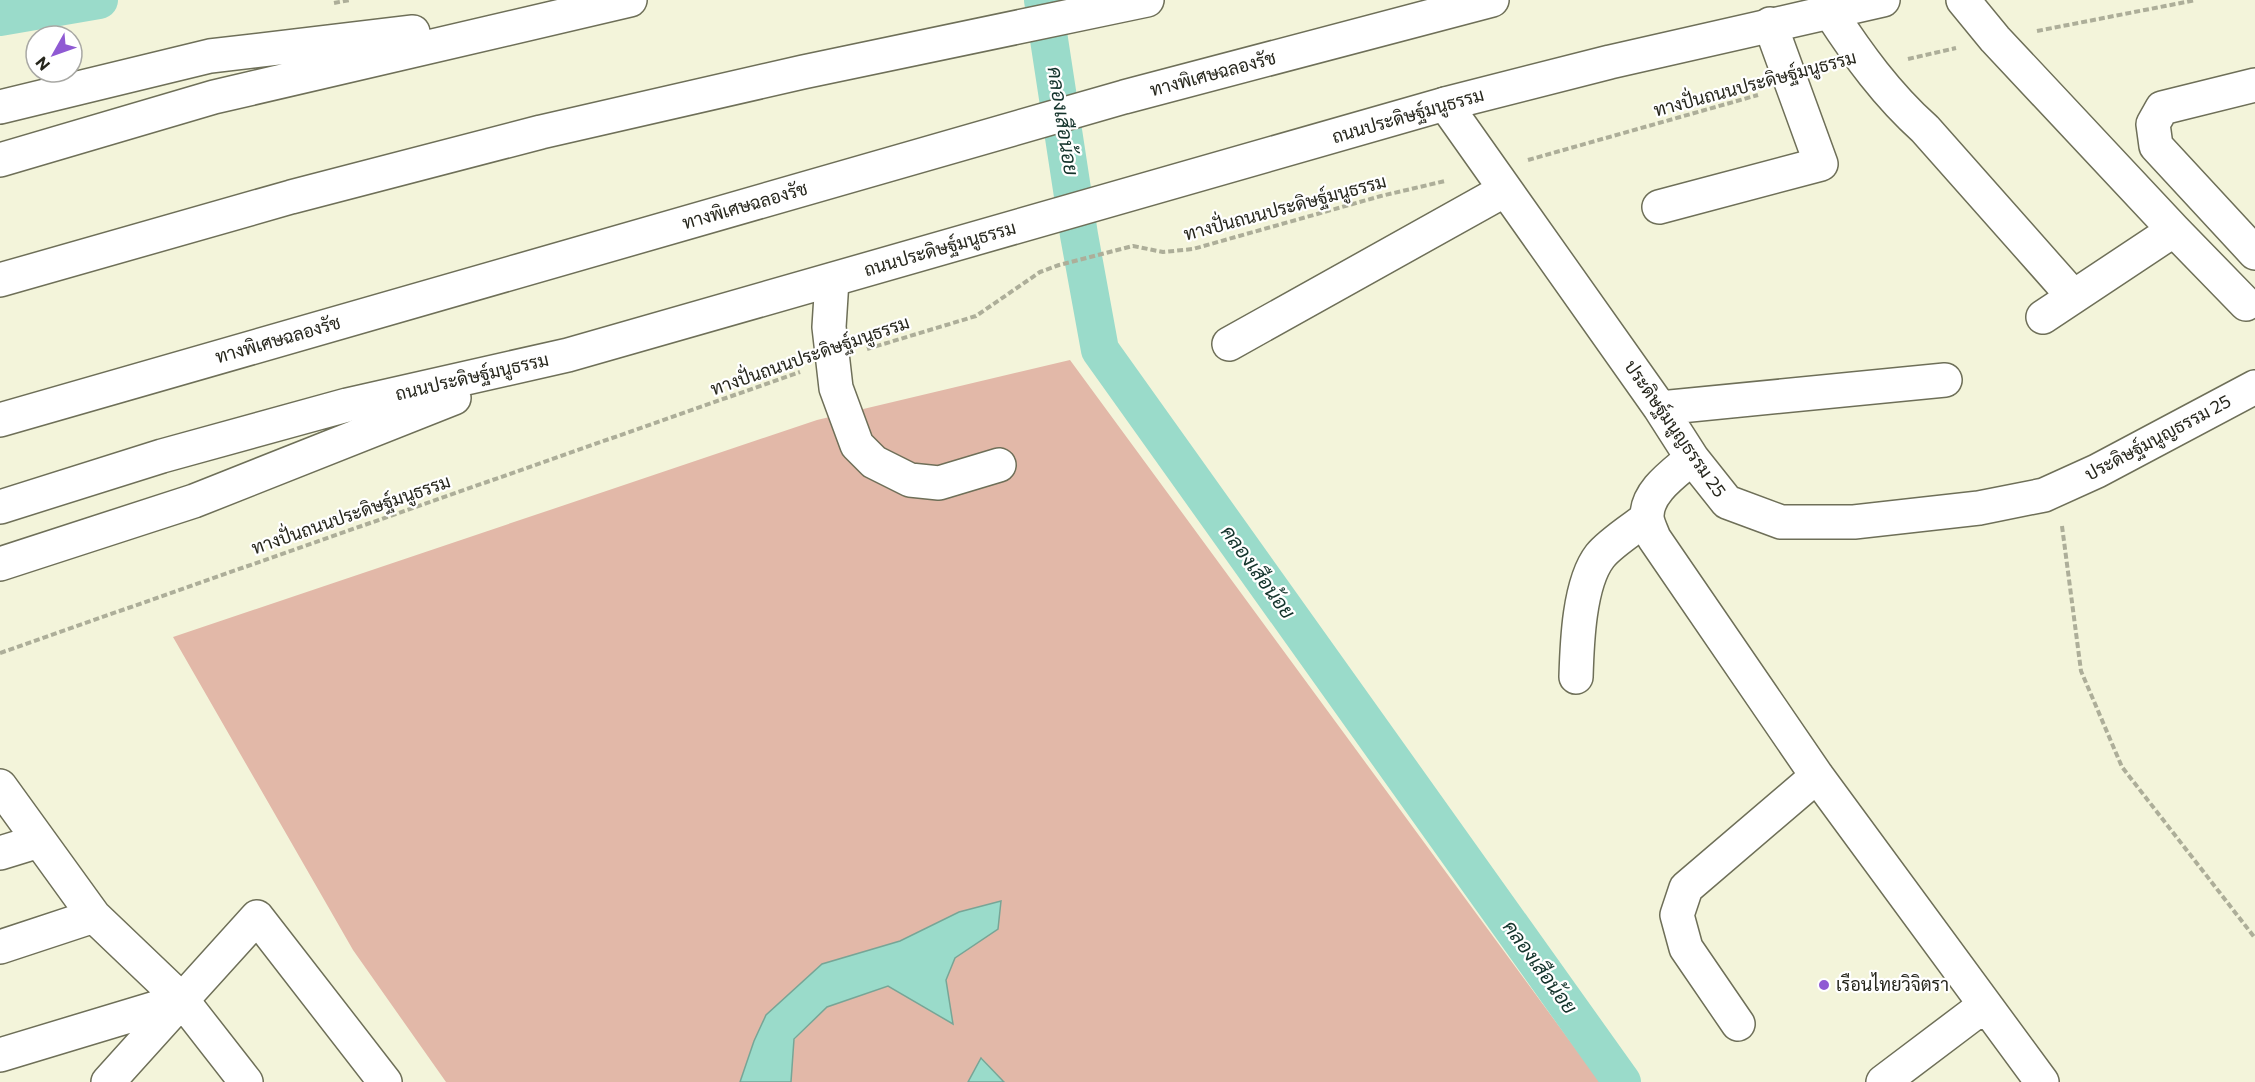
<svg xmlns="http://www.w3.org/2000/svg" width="2255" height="1082" font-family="Commissioner,Sarabun,sans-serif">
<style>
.green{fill:#e2b8a8}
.water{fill:#9adbca;stroke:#77a596;stroke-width:1.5}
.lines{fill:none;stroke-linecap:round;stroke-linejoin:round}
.canal{stroke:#9adbca;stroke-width:38}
.minor-casing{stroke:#6e6f58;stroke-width:36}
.major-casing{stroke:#6e6f58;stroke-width:36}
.highway-casing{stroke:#6e6f58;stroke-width:36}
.path{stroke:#adae99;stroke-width:4;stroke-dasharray:6 3;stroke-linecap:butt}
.minor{stroke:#fff;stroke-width:33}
.major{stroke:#fff;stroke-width:33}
.highway{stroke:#fff;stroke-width:33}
.poi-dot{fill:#8f5ad3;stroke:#fff;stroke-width:2}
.labels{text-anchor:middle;stroke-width:4.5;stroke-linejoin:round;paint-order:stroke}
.street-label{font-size:18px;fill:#26261c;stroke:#fff}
.poi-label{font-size:18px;fill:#26261c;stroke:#fff;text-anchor:start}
.water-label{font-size:20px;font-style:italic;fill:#13332b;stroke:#fff}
</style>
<rect width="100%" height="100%" fill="#f3f4da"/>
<path class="green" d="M1070,360L1600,1082H1004L982,1058L968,1082H791L794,1040L827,1007L888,986L953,1024L946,980L955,958L997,929L959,912L900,941L822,964L766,1015L754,1042L740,1082H446L353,950L173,637L817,420Z"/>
<path class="water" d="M1001,901L998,929L955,958L946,980L953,1024L888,986L827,1007L794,1039L791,1082H740L754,1041L766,1015L822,964L900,941L959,912Z
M981,1058L1003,1081L1004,1082H968Z"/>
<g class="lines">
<path class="canal" d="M1043,0L1079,235L1100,350L1622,1082
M0,17L99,0"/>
<defs>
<path id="minor" d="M1963,0L1995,39L2174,230L2246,304
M1830,12C1858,55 1887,95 1925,129L2073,296
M2255,85L2162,108L2153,124L2156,146L2255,253
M1445,104L1660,408L1692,458L1727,502L1781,522H1854L1979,508L2044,495L2097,471L2255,387
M1659,207L1821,164L1770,24
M832,280L829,327L836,388L857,445L874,462L910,480L939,483L999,465
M2043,317L2174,230
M1229,344L1505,190
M1660,408L1945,380
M1692,458C1675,473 1647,491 1647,516C1647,523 1652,532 1654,538L1817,776L2042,1082
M1576,677C1577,643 1579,583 1600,556C1609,544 1634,528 1647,518
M0,786L94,916L182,1000
M0,853L39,841
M0,947L94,916
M1738,1024L1686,948L1677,915L1686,888L1817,776
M0,1055L182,1000L257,917L385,1082
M108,1082L182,1000L246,1082
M1883,1082L1985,1005"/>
<path id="major" d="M0,107L210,56L413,32
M0,160L214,97L630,0
M0,507L162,456L347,405L568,355L1445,104L1610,62L1883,0
M0,564L194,501L454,398"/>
<path id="highway" d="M0,280L291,197L541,132L803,72L1147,0
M0,420L1124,97L1492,0"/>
</defs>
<use href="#minor" class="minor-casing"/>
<use href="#major" class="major-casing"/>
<use href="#highway" class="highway-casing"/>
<path class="path" d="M334,3L350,0
M2037,31L2196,0
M1908,59L1956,48
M1528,160L1758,95
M867,349L976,316L1040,272L1059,265L1133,246L1163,252L1193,249L1381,196L1445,181
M2062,526L2081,671L2122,767L2255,938
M0,653L800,372"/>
<use href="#minor" class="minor"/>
<use href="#major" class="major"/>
<use href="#highway" class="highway"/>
</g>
<circle class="poi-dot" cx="1824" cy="985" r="6"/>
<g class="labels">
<g class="street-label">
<text transform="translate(1213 74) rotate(-15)" y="6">ทางพิเศษฉลองรัช</text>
<text transform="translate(1755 84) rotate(-15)" y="6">ทางปั่นถนนประดิษฐ์มนูธรรม</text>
<text transform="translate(1408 116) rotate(-16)" y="6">ถนนประดิษฐ์มนูธรรม</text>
<text transform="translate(745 206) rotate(-16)" y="6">ทางพิเศษฉลองรัช</text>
<text transform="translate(1285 208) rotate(-15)" y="6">ทางปั่นถนนประดิษฐ์มนูธรรม</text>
<text transform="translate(940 249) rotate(-16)" y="6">ถนนประดิษฐ์มนูธรรม</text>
<text transform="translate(278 340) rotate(-16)" y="6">ทางพิเศษฉลองรัช</text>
<text transform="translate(810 356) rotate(-19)" y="6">ทางปั่นถนนประดิษฐ์มนูธรรม</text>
<text transform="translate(472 377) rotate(-13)" y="6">ถนนประดิษฐ์มนูธรรม</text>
<text transform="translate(1675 429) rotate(55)" y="6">ประดิษฐ์มนูญธรรม 25</text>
<text transform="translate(2158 438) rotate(-28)" y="6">ประดิษฐ์มนูญธรรม 25</text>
<text transform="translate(351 515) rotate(-19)" y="6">ทางปั่นถนนประดิษฐ์มนูธรรม</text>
</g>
<g class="poi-label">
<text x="1836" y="991">เรือนไทยวิจิตรา</text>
</g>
<g class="water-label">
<text transform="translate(1063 121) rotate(81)" y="7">คลองเสือน้อย</text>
<text transform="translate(1258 572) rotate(54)" y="7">คลองเสือน้อย</text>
<text transform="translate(1540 967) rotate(54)" y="7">คลองเสือน้อย</text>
</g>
</g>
<g transform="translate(54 54) rotate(230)"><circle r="28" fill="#ffffff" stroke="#a8a8a4" stroke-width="1.5"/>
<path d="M0-4.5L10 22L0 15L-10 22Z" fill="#8f5ad3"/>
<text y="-9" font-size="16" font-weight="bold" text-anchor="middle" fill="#26261c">N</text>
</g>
</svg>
